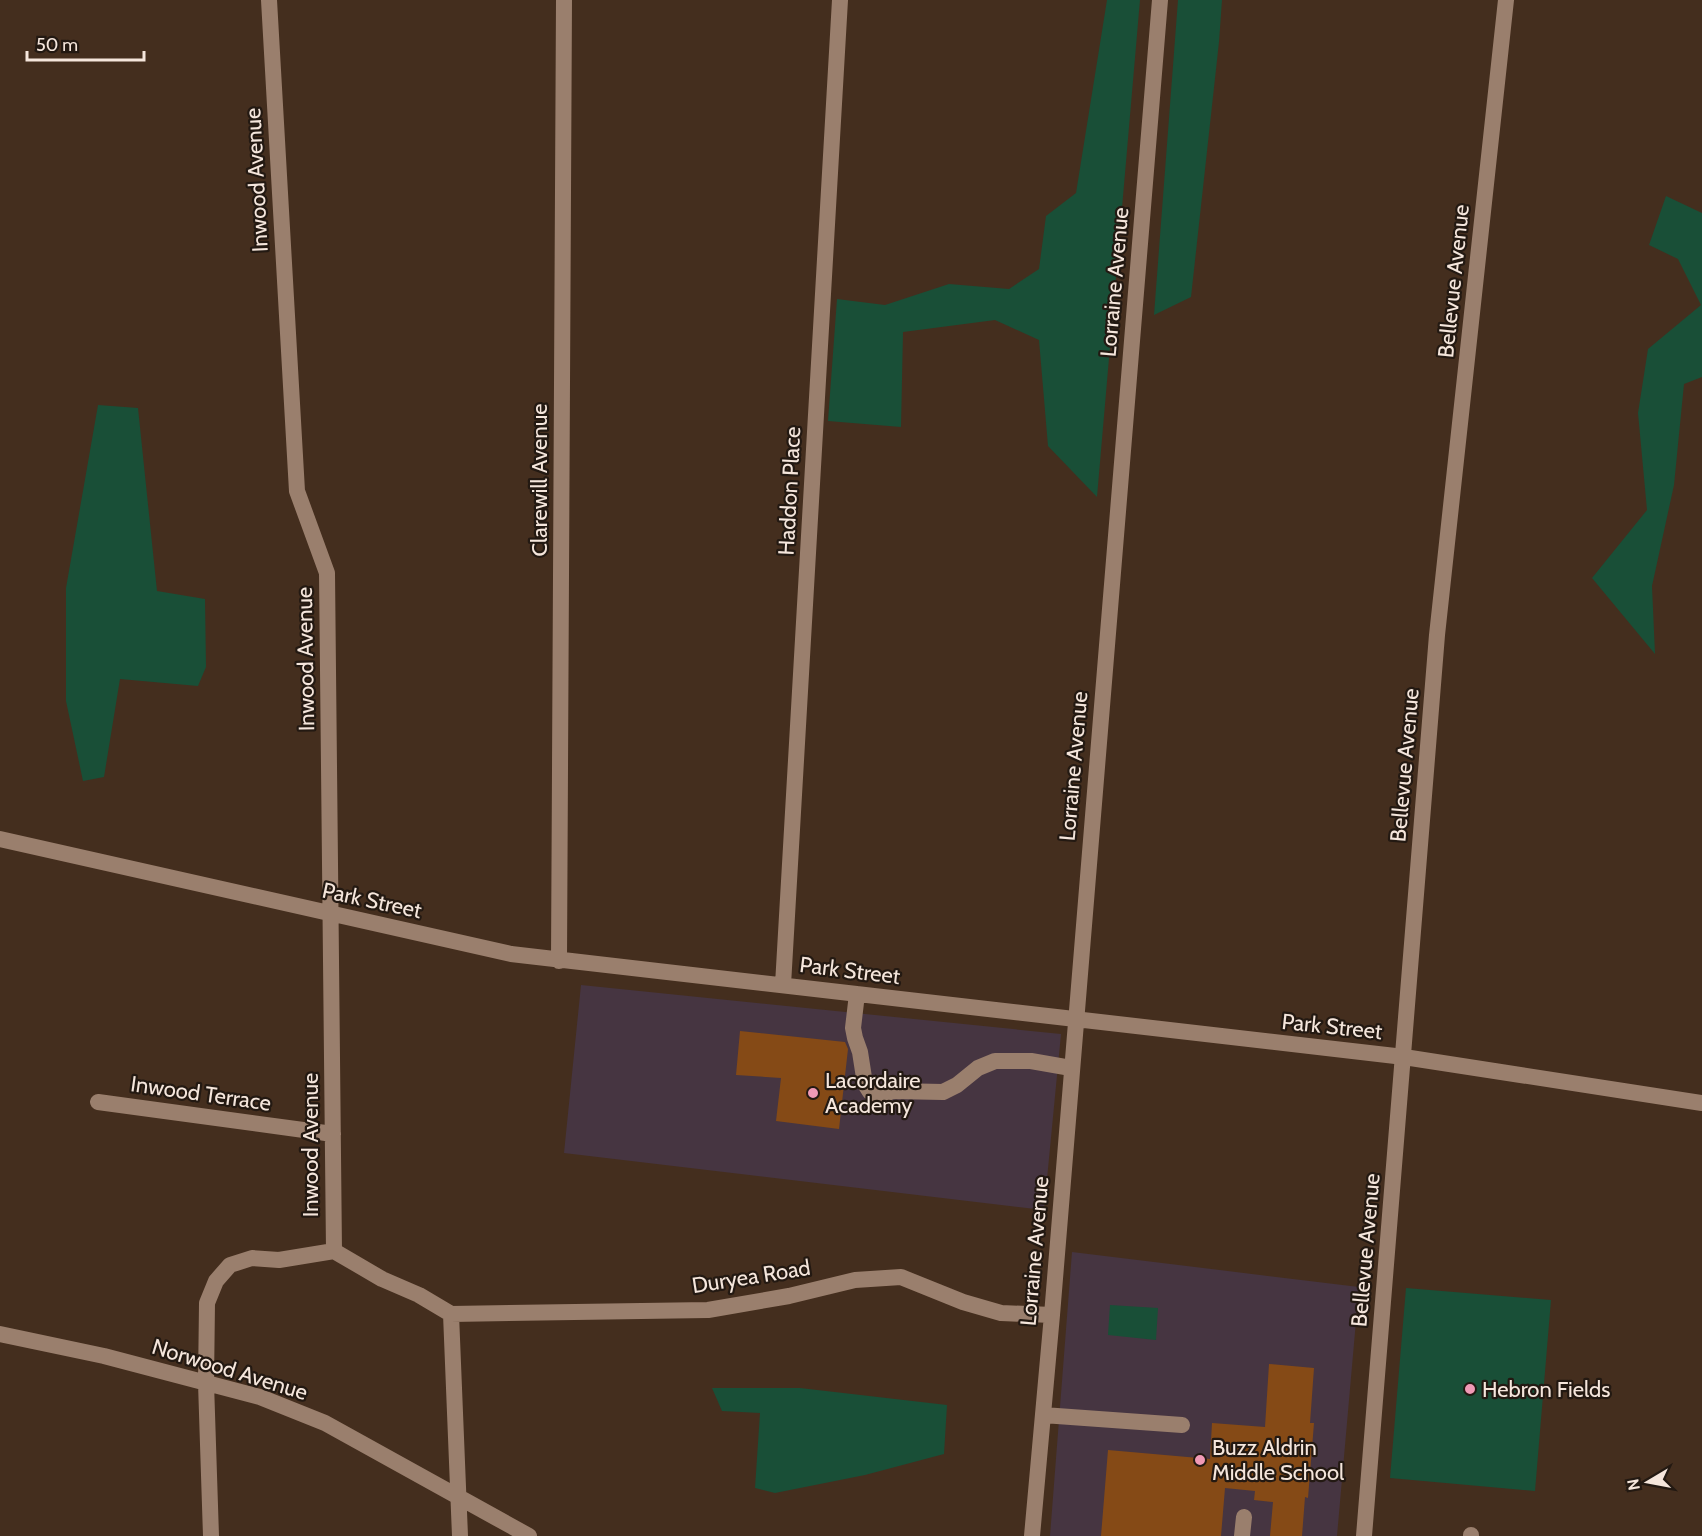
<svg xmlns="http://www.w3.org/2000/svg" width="1702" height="1536" font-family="Cabin,sans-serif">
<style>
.education{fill:#463541}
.green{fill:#194f37}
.building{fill:#854a16}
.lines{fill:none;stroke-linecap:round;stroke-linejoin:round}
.minor{stroke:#9a7f6d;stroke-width:16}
.poi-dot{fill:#f09ab6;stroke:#231912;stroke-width:2}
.labels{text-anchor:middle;stroke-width:4.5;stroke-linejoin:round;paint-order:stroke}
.street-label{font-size:22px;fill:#f5e6dc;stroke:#231912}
.poi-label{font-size:22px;fill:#f5e6dc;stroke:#231912;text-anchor:start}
</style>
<rect width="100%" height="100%" fill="#442e1e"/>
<path class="education" d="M581,985L1061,1034L1044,1210L564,1153Z
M1072,1252L1359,1287L1337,1536H1050Z"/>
<path class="green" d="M1107,0H1140L1097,497L1048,446L1039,340L995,320L903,332L901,427L828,421L837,299L885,305L949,284L1009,289L1039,269L1046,216L1076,193Z
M1178,0H1222L1219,42L1191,297L1154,315Z
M1666,196L1702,213V377L1684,384L1674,485L1652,586L1655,654L1592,578L1647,510L1638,413L1648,349L1701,305L1678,259L1649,245Z
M98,405L138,408L157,591L205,599L206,667L198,686L120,679L104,777L83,781L66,701V588Z
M1406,1288L1551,1300L1535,1491L1390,1478Z
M1110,1305L1158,1308L1156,1340L1108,1335Z
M712,1388H800L947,1405L944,1454L865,1475L775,1493L755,1488L760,1413L722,1411Z"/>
<path class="building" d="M740,1031L845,1042L848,1049L839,1129L776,1121L781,1078L736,1075Z
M1269,1364L1314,1368L1310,1423H1314L1308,1498L1305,1497L1302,1536H1270L1273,1502L1254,1500L1255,1491L1225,1488L1221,1536H1101L1108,1450L1210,1459L1212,1423L1265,1427Z"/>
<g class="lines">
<path class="minor" d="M269,0L297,491L327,573L334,1251
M0,839L511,954L1404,1057L1702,1103
M559,961L564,0
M783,985L840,0
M857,994L853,1028L855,1038L860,1052L865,1084L870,1092L879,1096L893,1091L943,1092L957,1085L978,1068L995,1061H1031L1071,1068
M98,1102L333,1134
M451,1314L708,1310L789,1296L855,1280L901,1277L963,1302L1001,1313L1052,1315
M0,1334L104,1356L260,1397L325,1423L529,1536
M1043,1415L1182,1425
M211,1536L206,1383L207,1303L216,1281L230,1265L252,1258L279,1260L334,1251L382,1279L419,1295L451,1314L460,1536
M1032,1536L1052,1315L1160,0
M1242,1536L1244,1517
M1364,1536L1437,635L1506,0
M1471,1536V1535"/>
</g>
<g class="poi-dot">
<circle cx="813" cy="1093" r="6"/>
<circle cx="1470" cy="1389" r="6"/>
<circle cx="1200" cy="1460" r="6"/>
</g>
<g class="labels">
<g class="street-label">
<text transform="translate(256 180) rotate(-93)" y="8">Inwood Avenue</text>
<text transform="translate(1453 281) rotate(-84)" y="8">Bellevue Avenue</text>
<text transform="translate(1114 282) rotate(-85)" y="8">Lorraine Avenue</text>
<text transform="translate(539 480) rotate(-90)" y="8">Clarewill Avenue</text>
<text transform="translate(789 491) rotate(-87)" y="8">Haddon Place</text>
<text transform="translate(305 659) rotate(-91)" y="8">Inwood Avenue</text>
<text transform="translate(1404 765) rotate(-85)" y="8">Bellevue Avenue</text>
<text transform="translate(1073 766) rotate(-85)" y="8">Lorraine Avenue</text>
<text transform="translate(372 900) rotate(12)" y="8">Park Street</text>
<text transform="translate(850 970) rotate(7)" y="8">Park Street</text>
<text transform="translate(1332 1026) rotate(6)" y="8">Park Street</text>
<text transform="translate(201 1093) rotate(8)" y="8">Inwood Terrace</text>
<text transform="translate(310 1145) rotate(-90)" y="8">Inwood Avenue</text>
<text transform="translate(1365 1250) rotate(-85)" y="8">Bellevue Avenue</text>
<text transform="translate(1034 1251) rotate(-85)" y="8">Lorraine Avenue</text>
<text transform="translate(751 1276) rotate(-9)" y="8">Duryea Road</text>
<text transform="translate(230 1369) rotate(17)" y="8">Norwood Avenue</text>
</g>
<g class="poi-label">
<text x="825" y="1088">Lacordaire<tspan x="825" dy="25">Academy</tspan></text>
<text x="1482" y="1397">Hebron Fields</text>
<text x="1212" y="1455">Buzz Aldrin<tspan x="1212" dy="25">Middle School</tspan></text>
</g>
</g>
<g transform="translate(1648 1482) rotate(260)" stroke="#231912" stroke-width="4.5" paint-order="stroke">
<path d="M0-4.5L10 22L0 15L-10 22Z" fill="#f5e6dc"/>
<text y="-9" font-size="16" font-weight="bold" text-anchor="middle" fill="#f5e6dc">N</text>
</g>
<path d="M27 51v9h117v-9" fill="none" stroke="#f5e6dc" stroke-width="3"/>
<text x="36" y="51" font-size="18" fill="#f5e6dc" stroke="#231912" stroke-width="4.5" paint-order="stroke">50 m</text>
</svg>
